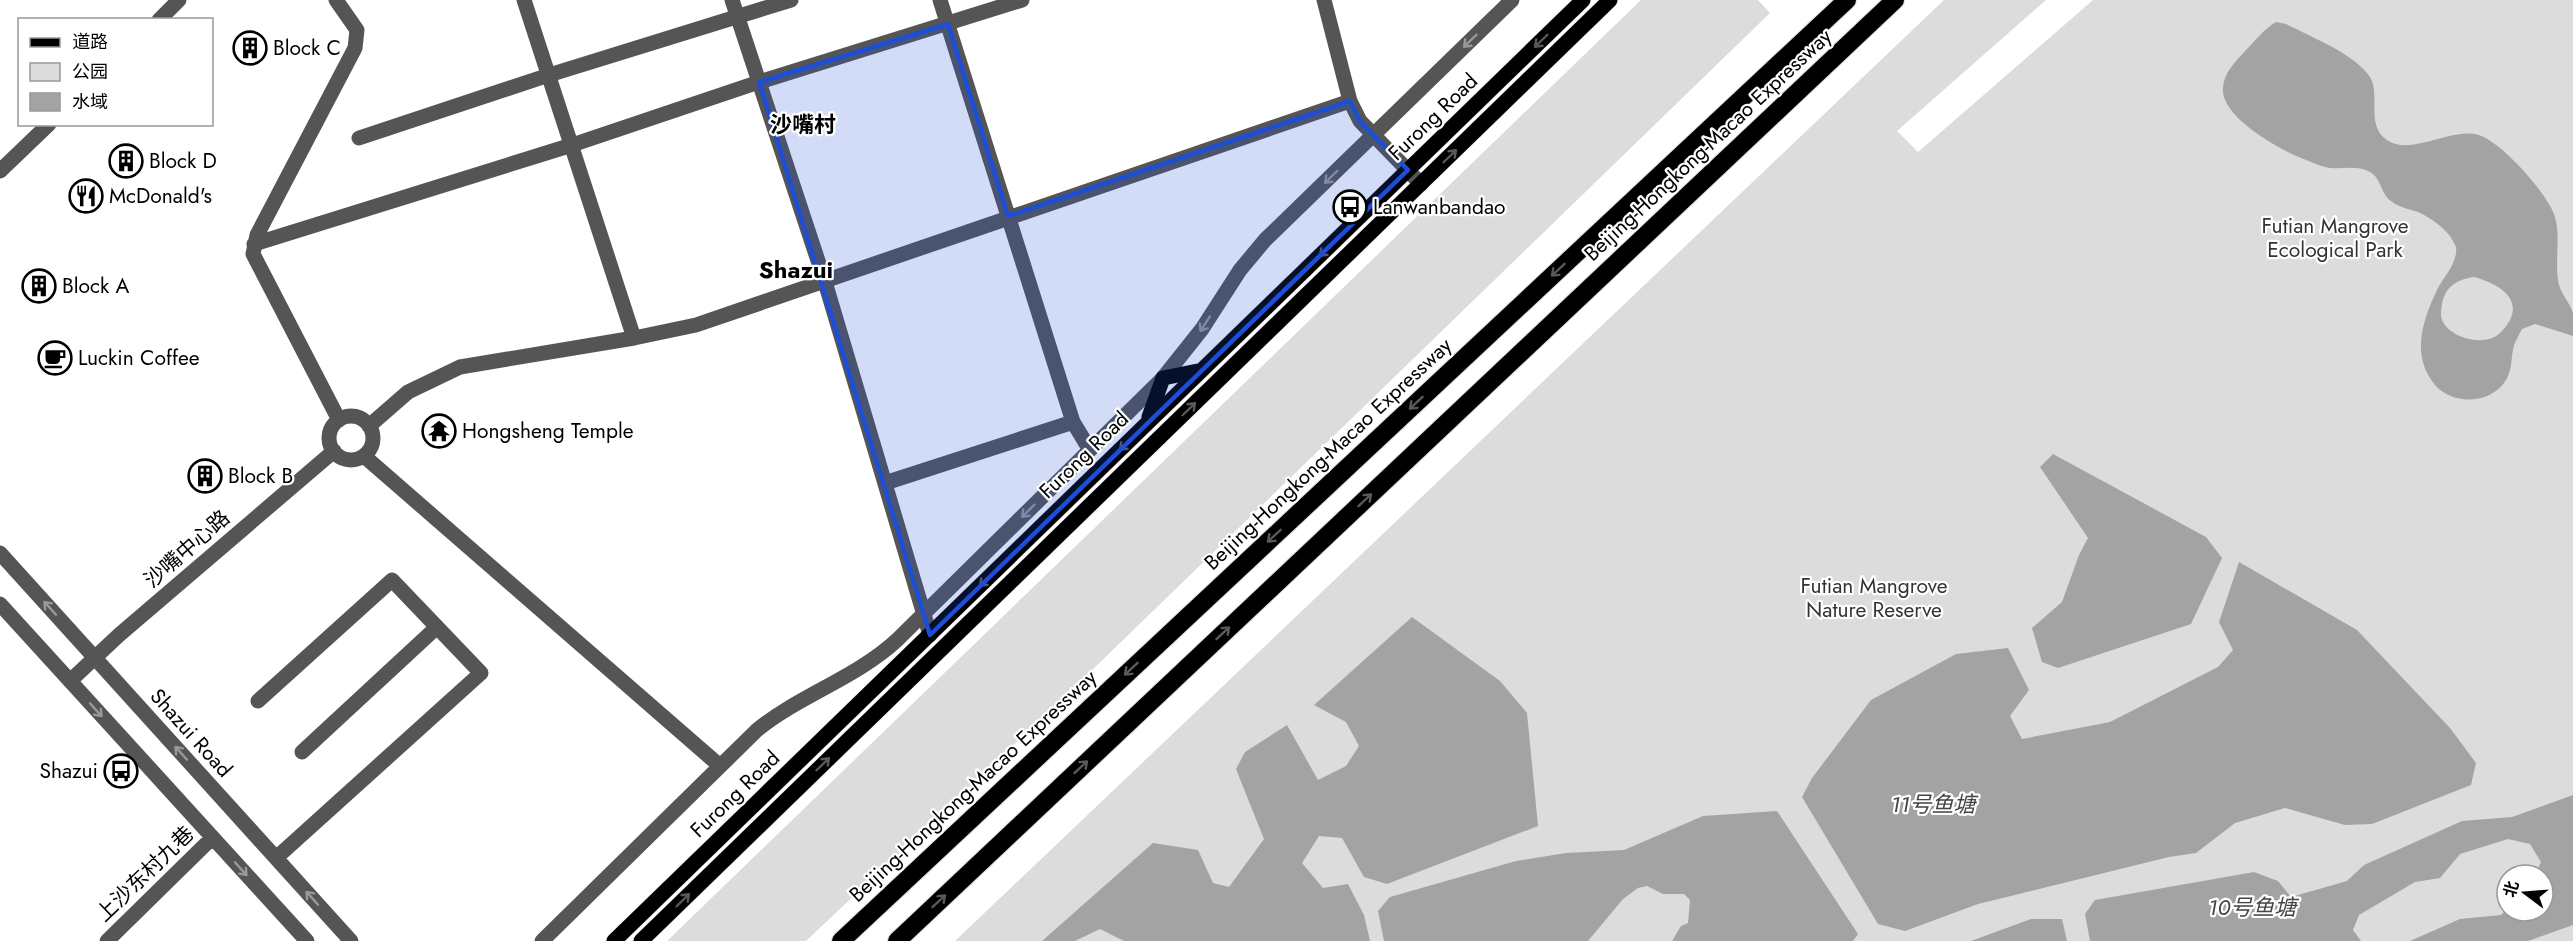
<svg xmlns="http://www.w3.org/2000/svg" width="2573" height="941" font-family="Jost,'Noto Sans SC',sans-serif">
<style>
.green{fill:#dcdcdc;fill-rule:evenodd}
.water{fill:#a3a3a3;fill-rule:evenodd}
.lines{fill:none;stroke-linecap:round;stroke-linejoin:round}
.major-casing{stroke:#dbdbdb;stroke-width:16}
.highway-casing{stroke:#dbdbdb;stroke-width:20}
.minor{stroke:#555;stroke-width:15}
.major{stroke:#000;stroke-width:15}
.highway{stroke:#000;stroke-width:18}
.oneway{stroke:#999}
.oneway2{stroke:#595959}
.marked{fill:#1d4ed8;fill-opacity:0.2;stroke:#1d4ed8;stroke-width:4.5;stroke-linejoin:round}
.labels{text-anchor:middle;stroke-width:4.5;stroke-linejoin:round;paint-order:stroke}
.poi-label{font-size:21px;fill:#000;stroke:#fff;text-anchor:start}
.street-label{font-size:21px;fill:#000;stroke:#fff}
.park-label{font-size:21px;fill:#333;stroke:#fff}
.neighbourhood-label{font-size:22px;font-weight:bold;fill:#000;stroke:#fff}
.water-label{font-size:22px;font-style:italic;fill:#444;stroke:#fff}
.quarter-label{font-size:24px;font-weight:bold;fill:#000;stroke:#fff}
</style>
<rect width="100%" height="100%" fill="#fff"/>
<path class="green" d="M1641,0H1758L1770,13L1056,705L806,941H667Z
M1944,0H2046L1897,131L1918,152L2093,0H2573V941H955ZM2507,875H2543V911H2507Z"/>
<path class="water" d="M2276,22L2286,24C2311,37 2355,54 2370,77C2381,95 2365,126 2387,140C2410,156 2446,130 2475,134C2498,137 2549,195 2555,217C2561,238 2554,263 2559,285C2562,295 2571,305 2573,313C2573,320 2573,329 2573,336L2535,324L2522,329C2519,335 2514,343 2513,350C2511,360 2512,370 2506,380C2492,404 2453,406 2435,385C2410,355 2423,319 2438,288C2445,275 2458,262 2456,247C2455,244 2451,237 2449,235C2443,227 2429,217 2420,213C2411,209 2399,208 2391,201C2380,193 2382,179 2370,172C2358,165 2344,169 2330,168C2323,167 2315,164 2309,161C2285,153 2220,118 2223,88C2224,72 2236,61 2246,50C2256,40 2264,29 2276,22ZM2474,277C2504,285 2529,304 2500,333C2486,347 2452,339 2443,322C2440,316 2441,311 2442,304C2446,286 2456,280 2474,277Z
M2053,454L2206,537L2222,558L2191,624L2058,668L2042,662L2032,628L2062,602L2079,555L2088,538L2040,467Z
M2239,562L2357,630L2450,728L2476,763L2471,785L2372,824L2345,825L2285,808L2235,823L2196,853L2169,857L1978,904L1905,931L1878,924L1802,797L1812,778L1871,700L1956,654L2008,648L2029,690L2010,716L2022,739L2110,722L2218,667L2233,650L2219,622Z
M1412,617L1500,681L1527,713L1538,826L1387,884L1364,877L1342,838L1319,836L1302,863L1323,888L1348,884L1364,915L1370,941H1124L1100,929L1075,941H1042L1153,843L1198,850L1213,883L1229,887L1264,839L1236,769L1245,752L1287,725L1318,780L1346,766L1359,746L1346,722L1314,705Z
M2573,795V925L2528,941H2410L2460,919L2501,915L2507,909V911H2543V875H2535L2541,862L2530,844L2508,839L2460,854L2440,878L2415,882L2359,915L2353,930L2361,941H2090L2085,914L2095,900L2254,872L2278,881L2291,897L2347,881L2364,865L2462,821L2512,817Z
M1777,811L1858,934L1853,941H1672L1681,926L1688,923L1690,900L1684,894H1663L1647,886L1638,888L1623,899L1588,941H1384L1378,911L1390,897L1516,861L1566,853L1624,850L1703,816Z
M2031,919H2062L2067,941H1971Z"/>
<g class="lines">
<defs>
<path id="major" d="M1149,417L1163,378L1198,371
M614,941L1583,0
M641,941L1610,0"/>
<path id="highway" d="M841,941L1847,0
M897,941L1895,0"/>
</defs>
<use href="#major" class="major-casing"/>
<use href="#highway" class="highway-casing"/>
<path class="minor" d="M336,0L357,30L355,48L257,235L253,254L339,420
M524,0L634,338
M732,0L825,282L930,635
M940,0L1073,422L1090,450
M1324,0L1350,101L1360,121L1421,184
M159,20L179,0
M359,138L549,75L791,0
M0,171L49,124
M254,244L572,145L759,82L1022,0
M329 438a22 22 0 1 1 44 0a22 22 0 1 1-44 0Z
M369,426L408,392L460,367L634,338L696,325L1350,101
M364,456L720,766
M885,483L1073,422
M0,553L351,941
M0,604L307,941
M70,681L119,635L334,451
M258,701L392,580L481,673L276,858
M302,752L437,627
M107,941L212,838
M542,941L757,730C800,695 856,678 897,640L1163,378L1202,329L1240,270L1265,240L1512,0"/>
<use href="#major" class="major"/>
<use href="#highway" class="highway"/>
</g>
<defs><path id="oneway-shaft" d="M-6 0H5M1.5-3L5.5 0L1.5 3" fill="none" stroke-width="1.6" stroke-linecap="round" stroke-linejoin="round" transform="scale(1.5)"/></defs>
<g class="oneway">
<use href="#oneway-shaft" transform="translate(1470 41) rotate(136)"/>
<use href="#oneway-shaft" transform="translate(1331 177) rotate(136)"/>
<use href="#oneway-shaft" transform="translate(1205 324) rotate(123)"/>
<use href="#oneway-shaft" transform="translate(1028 511) rotate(135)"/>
<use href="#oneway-shaft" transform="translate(50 608) rotate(-132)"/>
<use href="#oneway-shaft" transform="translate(96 710) rotate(48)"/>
<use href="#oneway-shaft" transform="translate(181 753) rotate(-132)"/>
<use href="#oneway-shaft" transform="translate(241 869) rotate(48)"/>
<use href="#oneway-shaft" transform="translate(312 898) rotate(-132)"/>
</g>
<g class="oneway2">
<use href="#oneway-shaft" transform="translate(1541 41) rotate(136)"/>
<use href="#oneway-shaft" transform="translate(1450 156) rotate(-44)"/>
<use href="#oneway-shaft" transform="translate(1326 250) rotate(136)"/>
<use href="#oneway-shaft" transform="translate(1558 270) rotate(137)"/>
<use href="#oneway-shaft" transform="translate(1416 403) rotate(137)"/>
<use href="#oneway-shaft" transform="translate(1189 409) rotate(-44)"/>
<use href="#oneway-shaft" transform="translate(1126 444) rotate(136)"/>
<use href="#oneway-shaft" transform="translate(1365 500) rotate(-43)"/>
<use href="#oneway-shaft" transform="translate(1274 536) rotate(137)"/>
<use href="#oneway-shaft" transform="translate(986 580) rotate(136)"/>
<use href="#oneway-shaft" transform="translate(1223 633) rotate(-43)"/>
<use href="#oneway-shaft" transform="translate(1131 669) rotate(137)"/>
<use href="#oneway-shaft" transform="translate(823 764) rotate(-44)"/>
<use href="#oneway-shaft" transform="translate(1081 767) rotate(-43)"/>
<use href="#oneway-shaft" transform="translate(683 900) rotate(-44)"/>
<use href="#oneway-shaft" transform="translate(939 901) rotate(-43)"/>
</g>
<path class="marked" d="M948,24L1008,216L1350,101L1360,121L1408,170L930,635L759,82Z"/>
<defs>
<symbol id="building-ring" viewBox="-11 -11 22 22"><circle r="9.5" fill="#fff" stroke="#000" stroke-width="1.5"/><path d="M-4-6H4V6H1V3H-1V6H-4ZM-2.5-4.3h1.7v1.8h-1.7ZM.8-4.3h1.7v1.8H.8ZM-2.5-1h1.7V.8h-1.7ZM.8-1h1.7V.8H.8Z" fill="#000"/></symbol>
<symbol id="restaurant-ring" viewBox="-11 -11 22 22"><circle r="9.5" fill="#fff" stroke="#000" stroke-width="1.5"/><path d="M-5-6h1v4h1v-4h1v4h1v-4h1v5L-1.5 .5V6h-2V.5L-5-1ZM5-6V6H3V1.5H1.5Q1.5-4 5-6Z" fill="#000"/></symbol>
<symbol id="bus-ring" viewBox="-11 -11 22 22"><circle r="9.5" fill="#fff" stroke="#000" stroke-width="1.5"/><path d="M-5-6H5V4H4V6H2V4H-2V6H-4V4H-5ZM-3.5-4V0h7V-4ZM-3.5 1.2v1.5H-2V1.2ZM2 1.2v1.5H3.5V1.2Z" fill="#000"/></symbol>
<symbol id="cafe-ring" viewBox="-11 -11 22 22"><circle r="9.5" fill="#fff" stroke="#000" stroke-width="1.5"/><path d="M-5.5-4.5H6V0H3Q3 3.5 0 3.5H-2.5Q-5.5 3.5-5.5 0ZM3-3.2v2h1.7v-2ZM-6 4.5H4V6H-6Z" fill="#000"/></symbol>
<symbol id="temple-ring" viewBox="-11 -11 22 22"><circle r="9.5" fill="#fff" stroke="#000" stroke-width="1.5"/><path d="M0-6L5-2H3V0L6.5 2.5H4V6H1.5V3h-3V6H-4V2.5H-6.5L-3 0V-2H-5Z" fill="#000"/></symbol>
</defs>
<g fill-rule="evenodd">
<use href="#building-ring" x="231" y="29" width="38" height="38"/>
<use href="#building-ring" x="107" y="142" width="38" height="38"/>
<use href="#restaurant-ring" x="67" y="177" width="38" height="38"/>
<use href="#bus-ring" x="1331" y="188" width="38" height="38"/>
<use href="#building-ring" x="20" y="267" width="38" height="38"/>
<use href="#cafe-ring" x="36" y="339" width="38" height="38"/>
<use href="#temple-ring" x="420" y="412" width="38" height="38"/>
<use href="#building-ring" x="186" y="457" width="38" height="38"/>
<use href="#bus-ring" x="102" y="752" width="38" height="38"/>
</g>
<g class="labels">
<g class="poi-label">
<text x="273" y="55">Block C</text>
<text x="149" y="168">Block D</text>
<text x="109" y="203">McDonald's</text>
<text x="1373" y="214">Lanwanbandao</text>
<text x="62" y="293">Block A</text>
<text x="78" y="365">Luckin Coffee</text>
<text x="462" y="438">Hongsheng Temple</text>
<text x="228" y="483">Block B</text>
<text x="98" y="778" text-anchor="end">Shazui</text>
</g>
<g class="street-label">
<text transform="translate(1433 117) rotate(-44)" y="7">Furong Road</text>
<text transform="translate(1708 145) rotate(-43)" y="7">Beijing-Hongkong-Macao Expressway</text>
<text transform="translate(1328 454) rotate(-43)" y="7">Beijing-Hongkong-Macao Expressway</text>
<text transform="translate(1084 455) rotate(-44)" y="7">Furong Road</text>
<text transform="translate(187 549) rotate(-41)" y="7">沙嘴中心路</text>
<text transform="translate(191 733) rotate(48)" y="7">Shazui Road</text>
<text transform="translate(973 786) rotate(-43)" y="7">Beijing-Hongkong-Macao Expressway</text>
<text transform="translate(735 794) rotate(-44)" y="7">Furong Road</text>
<text transform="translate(145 874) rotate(-44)" y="7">上沙东村九巷</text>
</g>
<g class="park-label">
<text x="2335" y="233">Futian Mangrove<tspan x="2335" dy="24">Ecological Park</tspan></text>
<text x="1874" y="593">Futian Mangrove<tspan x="1874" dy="24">Nature Reserve</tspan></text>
</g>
<g class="neighbourhood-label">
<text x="803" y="132">沙嘴村</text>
</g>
<g class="water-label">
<text x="1933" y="812">11号鱼塘</text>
<text x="2252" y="915">10号鱼塘</text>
</g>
<g class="quarter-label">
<text x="796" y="278">Shazui</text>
</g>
</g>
<rect x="18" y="18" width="195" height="108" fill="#ffffff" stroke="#999999" stroke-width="1.5"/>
<rect x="30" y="38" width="30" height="9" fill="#000000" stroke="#999999" stroke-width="1.5"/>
<text x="72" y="48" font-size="18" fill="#000000">道路</text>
<rect x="30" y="63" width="30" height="18" fill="#dcdcdc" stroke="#999999" stroke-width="1.5"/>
<text x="72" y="78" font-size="18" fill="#000000">公园</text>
<rect x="30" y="93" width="30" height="18" fill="#a3a3a3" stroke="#999999" stroke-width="1.5"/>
<text x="72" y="108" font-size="18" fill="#000000">水域</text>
<g transform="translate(2525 893) rotate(286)"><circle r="28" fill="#ffffff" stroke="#999999" stroke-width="1.5"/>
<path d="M0-4.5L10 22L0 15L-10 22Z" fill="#000000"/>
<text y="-9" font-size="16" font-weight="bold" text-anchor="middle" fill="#000000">北</text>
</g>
</svg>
